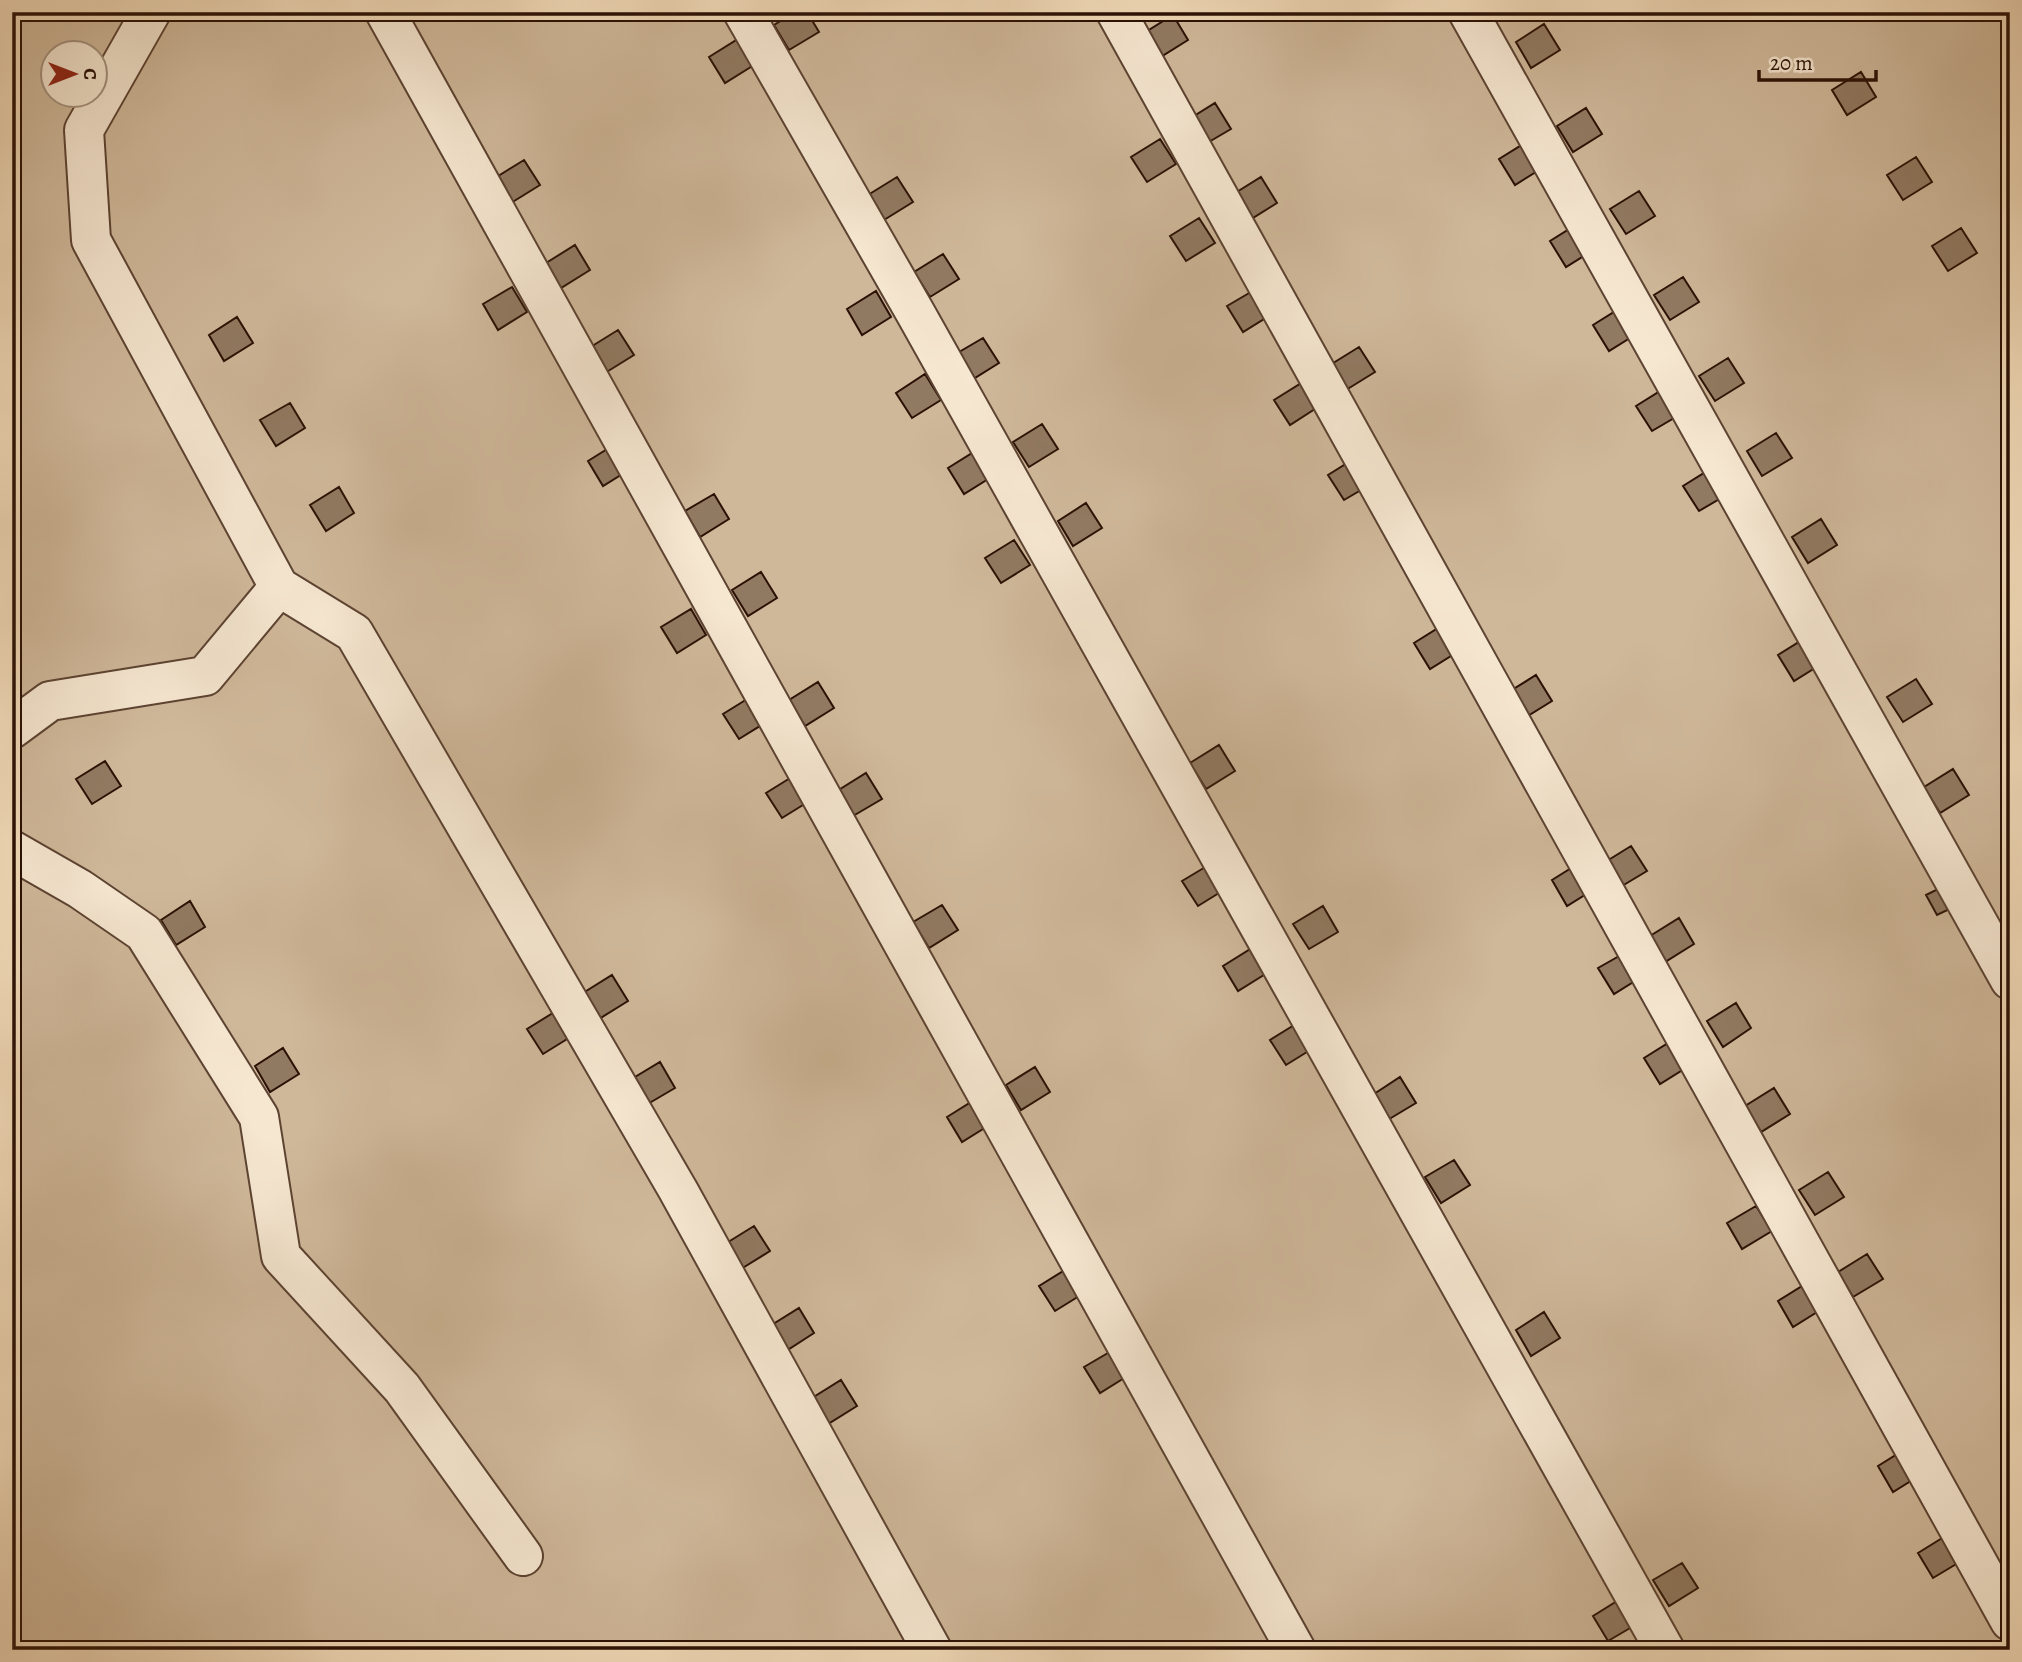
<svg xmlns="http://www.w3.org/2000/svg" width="2022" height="1662" font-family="Alegreya,serif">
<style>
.green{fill:#cfb89a;stroke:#7c6450;stroke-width:2;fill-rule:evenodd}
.building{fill:#917a62;stroke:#2a1105;stroke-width:2}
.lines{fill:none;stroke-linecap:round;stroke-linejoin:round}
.minor-casing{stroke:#5c4332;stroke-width:42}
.minor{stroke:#f6e7d1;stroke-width:38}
</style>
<rect width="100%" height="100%" fill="#f1dab8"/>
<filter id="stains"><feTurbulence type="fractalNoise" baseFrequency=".00286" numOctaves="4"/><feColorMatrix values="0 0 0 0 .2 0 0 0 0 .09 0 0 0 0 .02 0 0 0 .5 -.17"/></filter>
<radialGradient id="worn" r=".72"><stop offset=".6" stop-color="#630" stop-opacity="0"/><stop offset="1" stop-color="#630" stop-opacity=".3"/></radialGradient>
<path class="green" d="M12,12H2010V1650H12ZM52,52H94V94H52Z"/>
<path class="building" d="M795,12H807L819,32L789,50L774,25Z
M1173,15L1188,40L1159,58L1144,33Z
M1544,24L1560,50L1531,68L1516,42Z
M738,39L754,65L725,83L709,57Z
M1861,72L1876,97L1847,115L1832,90Z
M1215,103L1231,129L1202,146L1186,121Z
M1586,108L1602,134L1573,152L1557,126Z
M1160,139L1176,164L1147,182L1131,157Z
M1528,141L1544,167L1515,185L1499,159Z
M1916,157L1932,182L1903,200L1887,175Z
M524,160L540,185L511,203L495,178Z
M897,177L913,202L884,220L868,195Z
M1261,177L1277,203L1248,221L1232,195Z
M1639,191L1655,216L1626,234L1610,209Z
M1199,218L1215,243L1186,261L1170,236Z
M1579,223L1595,249L1566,267L1550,241Z
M1961,228L1977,253L1948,271L1932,246Z
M575,245L590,270L561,288L546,263Z
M943,254L959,279L930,297L914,272Z
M1683,277L1699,302L1670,320L1654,295Z
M512,287L527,312L498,330L483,304Z
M1256,289L1272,314L1243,332L1227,306Z
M876,291L891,317L862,335L847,309Z
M1622,307L1638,333L1609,351L1593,325Z
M237,317L253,343L224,361L209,335Z
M618,330L634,355L605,373L589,348Z
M983,338L999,363L970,381L954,355Z
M1359,347L1375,372L1346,390L1330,365Z
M1728,358L1744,383L1715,401L1699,376Z
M925,374L941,400L912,418L896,393Z
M1303,382L1318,407L1290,425L1274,400Z
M1665,388L1681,414L1652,431L1636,406Z
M290,403L305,428L276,446L260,420Z
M1042,424L1058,449L1029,467L1013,442Z
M1776,433L1792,458L1762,476L1747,451Z
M617,443L632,468L603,486L588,461Z
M977,450L993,476L964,494L948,468Z
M1357,457L1373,483L1344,500L1328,475Z
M1712,468L1728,494L1699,511L1683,486Z
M339,487L354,513L326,531L310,505Z
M714,494L729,519L700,537L685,511Z
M1086,503L1102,528L1073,546L1058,521Z
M1821,519L1837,545L1808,563L1792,537Z
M1014,540L1030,565L1001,583L985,558Z
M761,572L777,598L748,616L732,590Z
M691,609L706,635L677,653L661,627Z
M1443,625L1459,651L1430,669L1414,643Z
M1807,637L1823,663L1794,681L1778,655Z
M1536,675L1552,701L1523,719L1507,693Z
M1916,679L1932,704L1903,722L1887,697Z
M818,682L834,708L805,726L789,700Z
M752,696L768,721L739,739L723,714Z
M1219,745L1235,771L1206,789L1190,763Z
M105,761L121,786L92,804L76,779Z
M1953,769L1969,795L1940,813L1924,787Z
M866,773L882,799L853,816L837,791Z
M795,775L811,800L782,818L766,793Z
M1631,846L1647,871L1617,889L1602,864Z
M1581,862L1596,888L1567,906L1552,880Z
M1212,863L1227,888L1198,906L1182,881Z
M1946,885L1956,906L1937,915L1926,895Z
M190,901L205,927L176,945L161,920Z
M942,905L958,930L929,948L913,922Z
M1323,906L1338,932L1309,949L1293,924Z
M1679,918L1694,944L1665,962L1650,936Z
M1252,948L1267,973L1238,991L1223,966Z
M1628,951L1643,976L1614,994L1598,968Z
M612,975L628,1001L599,1019L583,993Z
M1736,1003L1751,1028L1723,1047L1707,1021Z
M556,1011L572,1036L543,1054L527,1029Z
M1299,1022L1315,1047L1286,1065L1270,1040Z
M1673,1040L1689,1066L1660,1084L1644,1058Z
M283,1048L299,1074L270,1092L255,1066Z
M660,1062L675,1088L646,1105L630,1080Z
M1035,1067L1050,1092L1021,1110L1006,1085Z
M1400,1077L1416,1103L1386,1121L1371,1096Z
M1774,1088L1790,1114L1761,1132L1745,1106Z
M976,1099L991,1124L962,1142L947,1117Z
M1454,1160L1470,1185L1441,1203L1425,1177Z
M1828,1172L1844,1197L1815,1215L1799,1190Z
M1756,1206L1772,1231L1742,1249L1727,1223Z
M754,1226L770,1251L741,1269L725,1244Z
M1867,1254L1883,1279L1853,1297L1838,1272Z
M1068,1268L1084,1293L1055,1311L1039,1286Z
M1807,1283L1822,1309L1793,1327L1778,1301Z
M799,1308L814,1333L786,1351L770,1326Z
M1544,1312L1560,1338L1531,1356L1516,1330Z
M1113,1350L1129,1375L1100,1393L1084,1367Z
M841,1380L857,1406L828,1424L812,1398Z
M1907,1448L1922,1474L1893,1492L1878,1466Z
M1947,1535L1963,1560L1933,1578L1918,1553Z
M1682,1563L1698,1588L1669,1606L1653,1580Z
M1622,1598L1637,1624L1608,1641L1593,1616Z"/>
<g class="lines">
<defs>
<path id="minor" d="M385,12L1296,1650
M743,12L916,314L1665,1650
M1116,12L2010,1621
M1468,12L2010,980
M279,587L354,633L678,1190L932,1650
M12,729L50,701L205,676L279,587L91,240L84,130L151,12
M12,850L80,889L144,933L259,1117L281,1256L402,1388L523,1556"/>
</defs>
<use href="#minor" class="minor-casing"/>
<use href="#minor" class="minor"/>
</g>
<rect width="2022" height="1662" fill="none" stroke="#f1dab8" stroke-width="42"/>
<rect x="14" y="14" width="1994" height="1634" fill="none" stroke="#2a1105" stroke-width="3.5"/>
<rect x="21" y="21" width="1980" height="1620" fill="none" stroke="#2a1105" stroke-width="2"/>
<g transform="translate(74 74) rotate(90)"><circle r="33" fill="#f6e7d1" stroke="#a4917f" stroke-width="2"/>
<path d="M0-5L12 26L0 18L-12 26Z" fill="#8f2418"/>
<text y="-10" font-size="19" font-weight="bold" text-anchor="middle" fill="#2a1105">С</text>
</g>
<path d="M1759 70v10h117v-10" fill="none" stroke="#2a1105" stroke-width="3.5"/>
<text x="1770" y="70" font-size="21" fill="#2a1105" stroke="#f6e7d1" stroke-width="5" paint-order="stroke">20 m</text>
<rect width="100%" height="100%" filter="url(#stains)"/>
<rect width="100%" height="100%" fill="url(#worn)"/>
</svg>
